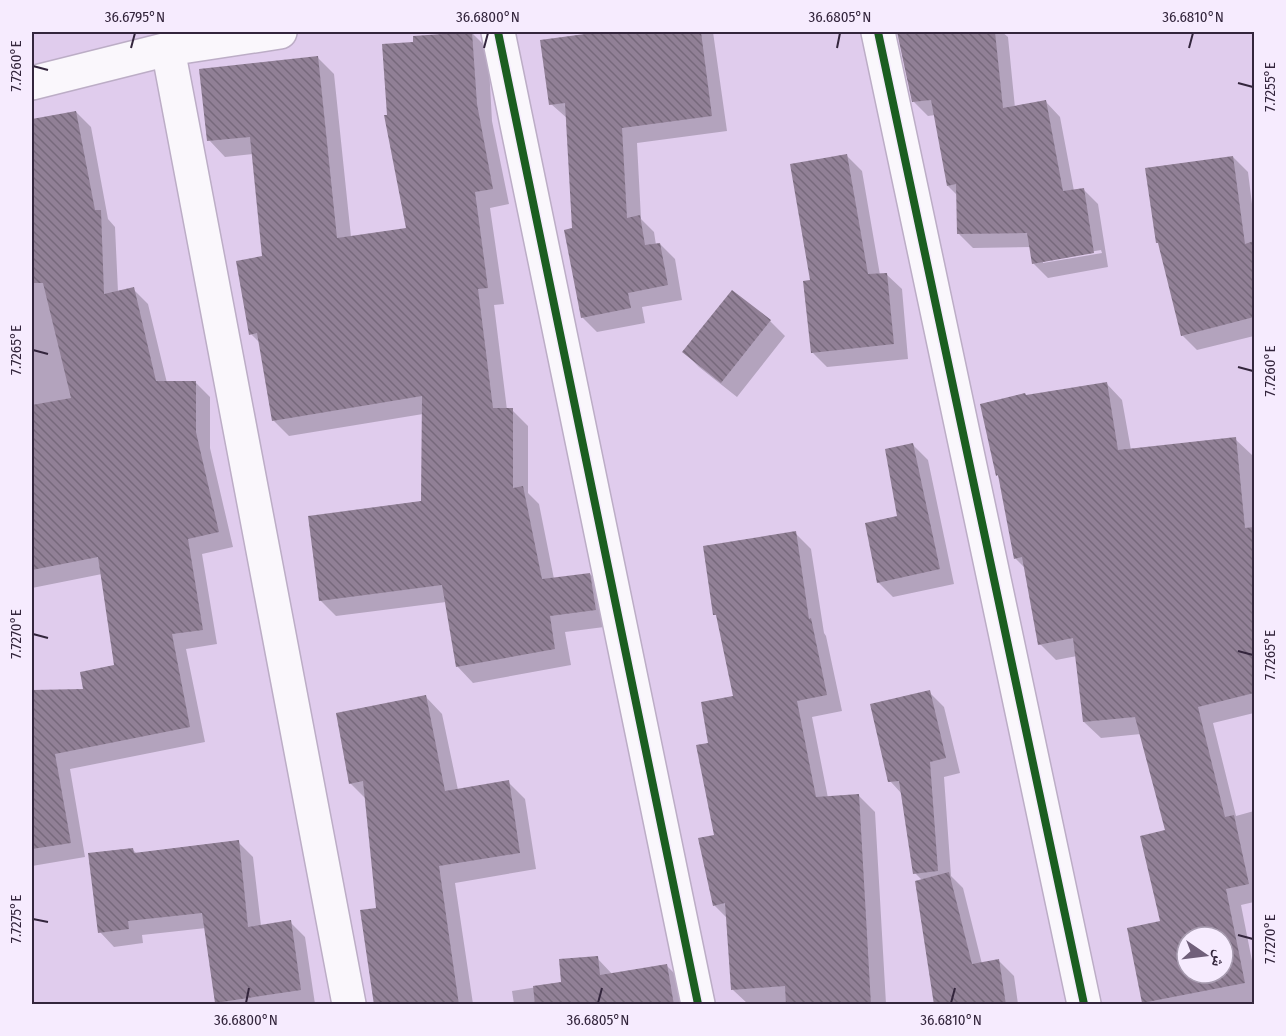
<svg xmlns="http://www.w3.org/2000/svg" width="1286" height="1036" font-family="'Fira Sans Condensed','Noto Naskh Arabic',sans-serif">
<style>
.shadow{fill:#0003;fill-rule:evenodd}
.building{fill:url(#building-back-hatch);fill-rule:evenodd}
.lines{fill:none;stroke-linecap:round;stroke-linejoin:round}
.street-casing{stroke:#bcadc6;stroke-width:36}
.street{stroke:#faf7fc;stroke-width:33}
.cycleway-casing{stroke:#f6ebfe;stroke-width:11}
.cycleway{stroke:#1b5e20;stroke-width:8}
.ticks{fill:none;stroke:#33253c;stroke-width:2}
.neatline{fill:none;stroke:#33253c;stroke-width:2}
.ticks-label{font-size:15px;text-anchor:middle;fill:#33253c}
</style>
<defs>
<pattern id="building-back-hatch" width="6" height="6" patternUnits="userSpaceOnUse" patternTransform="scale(1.5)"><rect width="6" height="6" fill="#918096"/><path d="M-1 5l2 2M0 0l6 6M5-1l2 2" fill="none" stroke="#77697c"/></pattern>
</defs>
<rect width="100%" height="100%" fill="#e0cced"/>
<path class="shadow" d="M610,32H713L727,131L637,143L641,219L654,232L656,245L660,244L675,259L682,300L642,307L645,323L597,332L582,317L574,229L568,119L551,104L542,41Z
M912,32H1002L1008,37L1015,108L1046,102L1060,117L1074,191L1083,189L1098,204L1108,267L1048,278L1033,263L1031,247L973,248L959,234L958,196L948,186L935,115L928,116L913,101L899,33ZM1101,250L1102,253L1043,263V260Z
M472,33L488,49L492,121L509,204L490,208L504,304L494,305L507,410H512L528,426V493L539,504L554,579L590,574L606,590L612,626L565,632L571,665L473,683L457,666L446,602L336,616L320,600L422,502L423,414L289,436L273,420L260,343L251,334L264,257L253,154L225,157L209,140L318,58L334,74L351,237L408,229L389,116L414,43Z
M76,112L91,127L108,219L115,227L118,292L133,289L148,304L167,383L195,382L210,397V448L233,547L202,554L217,644L186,649L205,742L70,769L85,857L32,866V691L85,690L116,666L102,574L32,588V121Z
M847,156L862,171L880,275L886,274L902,289L908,359L827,367L812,352V281Z
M1233,157L1248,172L1254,220V336L1197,350L1182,335Z
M770,321L785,336L737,397L699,367L684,352Z
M1106,383L1122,400L1131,450L1235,439L1252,455L1254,484V713L1213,723L1236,816L1254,811V902L1241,905L1254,971V1004H1144L1129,929L1161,922L1166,831L1141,734L1101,738L1084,722L1077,656L1056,660L1040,644L1025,568L1015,558L1000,478L998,475L1026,397ZM1187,937H1223V973H1187Z
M913,445L928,460L954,584L893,597L878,582L899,517Z
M795,533L811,549L824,633L826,636L842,711L812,717L828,798L859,796L875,812L886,1004H788V1003L748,1004L733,990L727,918L714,905L715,836L710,744L734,697L718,617L715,614Z
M929,692L944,707L960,773L944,777L951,876L963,888L982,964L999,961L1014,976L1018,1004H935L922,880L915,873L902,794L890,781Z
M425,696L442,714L458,790L508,782L525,799L536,869L455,883L473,1004H375L378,909L366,799L350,783Z
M238,842L253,857L261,926L290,922L305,937L315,1004H217L206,928L142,935L143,943L114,947L100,932L133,850L137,854Z
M597,958L613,975L667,966L682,981L686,1004H514L512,991L563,983Z"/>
<path class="building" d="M472,32L477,104L493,189L475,192L488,288L478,289L493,408H513V488L523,486L542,579L590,573L596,610L550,616L555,649L456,667L442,585L319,601L308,516L421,501L422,396L272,421L257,333L249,335L236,261L262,256L250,137L207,141L199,69L318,56L337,238L406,228L384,115H387L382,44L413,42V36Z
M600,32H701L712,116L622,128L627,218L640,215L645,245L660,243L668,285L628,293L631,308L581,318L564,230L572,228L565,103L549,105L540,40Z
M897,32H995L1003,108L1046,100L1063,191L1084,188L1094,253L1032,264L1027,233L957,234L956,184L947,186L931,100L912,102Z
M76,111L95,210H101L104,294L134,287L156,381H196V432L219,532L188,539L203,630L172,634L190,727L55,754L71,843L32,849V690L83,689L80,672L114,665L98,557L32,570V405L71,398L43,283H32V119Z
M847,154L868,274L887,273L894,344L811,353L803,281L810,280L790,164Z
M1233,156L1245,244L1254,241V317L1181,336L1158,243H1156L1145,168Z
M732,290L771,320L721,383L682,352Z
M1107,382L1118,450L1236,437L1245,528L1254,527V693L1198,707L1225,817L1234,815L1249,884L1226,889L1245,983L1142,1003L1127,928L1160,921L1140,836L1165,830L1135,717L1083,722L1073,638L1038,645L1022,557L1014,559L998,475L996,476L980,404L1025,393L1026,395ZM1187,937H1223V973H1187Z
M913,443L940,569L877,583L865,523L897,516L885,449Z
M796,531L809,619L811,618L827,695L797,701L816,797L859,794L871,1005H786L785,986L731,990L725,903L713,906L698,838L714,835L696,745L708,743L701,702L733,696L716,615H713L703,546Z
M930,690L946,758L930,762L938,871L913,874L899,781L888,782L870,704Z
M426,695L445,791L509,780L520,853L439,866L459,1005H374L360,910L376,908L363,781L349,784L336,713Z
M239,840L248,927L291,920L301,990L215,1003L202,913L128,921L129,929L98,933L88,853L133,848L134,853Z
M949,872L972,964L999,959L1006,1005H934L915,881Z
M598,956L600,975L667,964L674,1005H535L533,986L561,982L559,959Z"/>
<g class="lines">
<defs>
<path id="street" d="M498,32L698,1004
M878,32L1084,1004
M168,49L349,1004
M32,83L168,49L280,32"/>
</defs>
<use href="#street" class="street-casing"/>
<use href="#street" class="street"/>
<defs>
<path id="cycleway" d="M498,32L698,1004
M878,32L1084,1004"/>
</defs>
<use href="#cycleway" class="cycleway-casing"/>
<use href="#cycleway" class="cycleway"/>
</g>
<path class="ticks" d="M131,48L135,33M484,48L488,33M837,48L840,33M1189,48L1193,33M33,66L48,70M1238,83L1253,87M33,350L48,354M1238,367L1253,371M33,634L48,638M1238,651L1253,655M33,919L48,922M1238,935L1253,939M246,1003L249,988M598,1003L602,988M951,1003L955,988"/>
<rect width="1286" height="1036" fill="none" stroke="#f6ebfe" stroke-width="66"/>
<g transform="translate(1205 955) rotate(104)"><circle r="28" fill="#f6ebfe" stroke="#a89cb0" stroke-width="1.5"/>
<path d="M0-4.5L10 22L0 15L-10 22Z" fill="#705f7a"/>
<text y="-9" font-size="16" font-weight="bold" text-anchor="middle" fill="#33253c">ش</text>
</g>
<rect x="33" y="33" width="1220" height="970" class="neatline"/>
<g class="ticks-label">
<text x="135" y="22">36.6795°N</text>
<text x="488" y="22">36.6800°N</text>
<text x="840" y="22">36.6805°N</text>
<text x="1193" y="22">36.6810°N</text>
<text transform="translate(16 66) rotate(-90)" y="5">7.7260°E</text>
<text transform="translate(1270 87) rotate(-90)" y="5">7.7255°E</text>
<text transform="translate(16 350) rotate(-90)" y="5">7.7265°E</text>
<text transform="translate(1270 371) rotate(-90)" y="5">7.7260°E</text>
<text transform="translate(16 634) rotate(-90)" y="5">7.7270°E</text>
<text transform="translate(1270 655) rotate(-90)" y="5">7.7265°E</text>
<text transform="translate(16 919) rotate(-90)" y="5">7.7275°E</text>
<text transform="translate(1270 939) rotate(-90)" y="5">7.7270°E</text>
<text x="246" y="1025">36.6800°N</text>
<text x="598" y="1025">36.6805°N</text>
<text x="951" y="1025">36.6810°N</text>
</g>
</svg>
